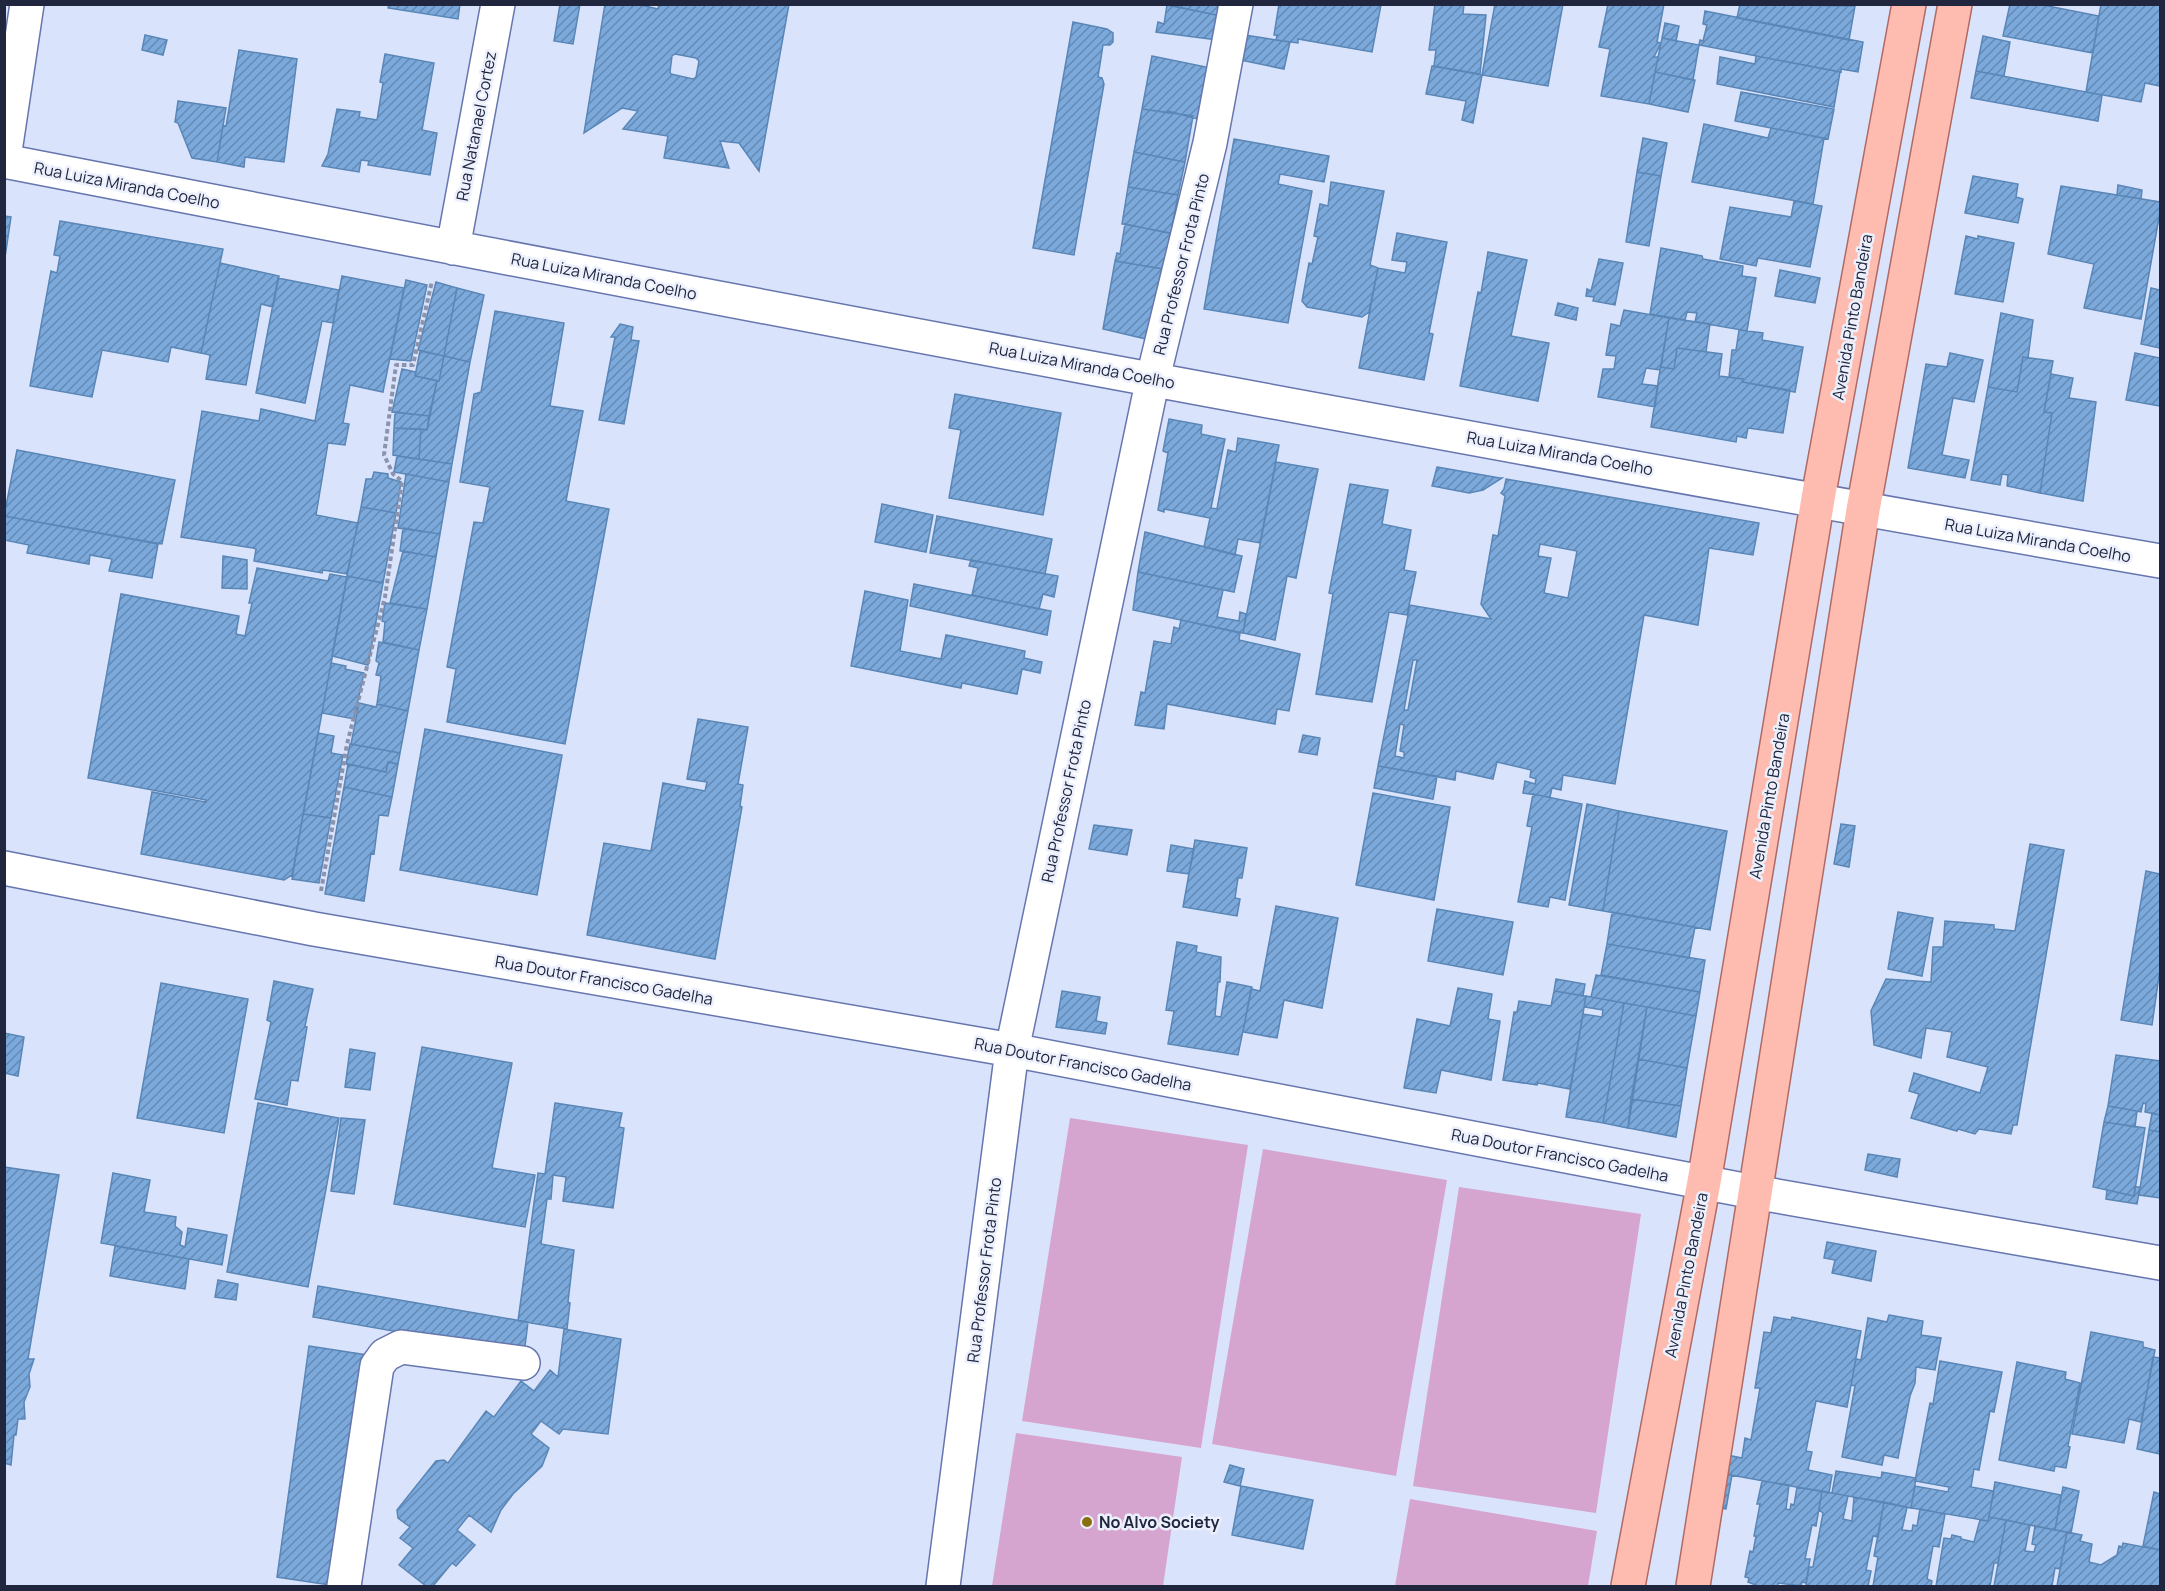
<svg xmlns="http://www.w3.org/2000/svg" width="2165" height="1591" font-family="Manrope,sans-serif">
<style>
.grass{fill:#d6a5cf}
.building{fill:url(#building-hatch);stroke:#5986b6;stroke-width:1.5;fill-rule:evenodd}
.lines{fill:none;stroke-linecap:round;stroke-linejoin:round}
.minor-casing{stroke:#6676ae;stroke-width:36}
.major-casing{stroke:#b06a66;stroke-width:36}
.path{stroke:#8c93ac;stroke-width:4;stroke-dasharray:4.5 3;stroke-linecap:butt}
.minor{stroke:#fff;stroke-width:33}
.major{stroke:#febcb0;stroke-width:33}
.poi-dot{fill:#8a6f10;stroke:#ecf0fd;stroke-width:2}
.labels{text-anchor:middle;stroke-width:5;stroke-linejoin:round;paint-order:stroke}
.street-label{font-size:16px;fill:#20263e;stroke:#ecf0fd}
.poi-label{font-size:16px;font-weight:bold;fill:#20263e;stroke:#ecf0fd;text-anchor:start}
</style>
<defs>
<pattern id="building-hatch" width="6" height="6" patternUnits="userSpaceOnUse" patternTransform="scale(1.5)"><rect width="6" height="6" fill="#7ba9db"/><path d="M-1 1l2-2M0 6l6-6M5 7l2-2" fill="none" stroke="#6489b3"/></pattern>
</defs>
<rect width="100%" height="100%" fill="#dae3fc"/>
<path class="grass" d="M1070,1118L1248,1145L1201,1448L1022,1421Z
M1263,1149L1447,1180L1396,1476L1212,1444Z
M1459,1187L1641,1214L1596,1513L1413,1486Z
M1016,1433L1182,1457L1163,1586H992Z
M1410,1499L1597,1531L1588,1586H1395Z"/>
<path class="building" d="M389,4H460L458,19L388,8Z
M560,4H580L573,44L554,41Z
M605,4H637L658,9L659,4H789L759,171L739,143L720,141L729,168L664,158L668,136L623,129L638,111L622,108L584,133ZM675,54L696,58L699,61L696,77L693,79L671,74L670,72L672,56Z
M1164,4H1224L1221,16Z
M1279,4L1381,5L1372,52L1298,39V43L1276,40L1277,35H1274Z
M1435,4H1464L1463,14L1486,15L1480,74L1434,66L1436,50H1429Z
M1495,4H1563L1548,86L1482,75Z
M1608,4H1664L1657,42L1661,43L1654,57H1658L1649,104L1601,96L1610,49L1599,47Z
M1740,4L1855,6L1849,40L1737,18Z
M2010,4H2038L2099,16L2093,53L2003,36Z
M2101,4H2160V86L2145,83L2141,102L2086,92Z
M1167,5L1221,16L1217,40L1156,32L1158,22L1164,24Z
M1705,11L1863,42L1858,72L1841,69V72L1699,45L1700,40L1703,41L1707,25L1703,24Z
M1073,22L1107,29L1113,33V42L1110,45H1103L1098,77L1102,78L1104,84L1074,255L1033,248Z
M1665,23L1679,26L1676,41L1662,38Z
M145,35L167,40L163,55L142,50Z
M1245,35L1290,42L1284,69L1240,60Z
M1983,36L2010,42L2004,76L1976,71Z
M1662,38L1699,45L1693,80L1655,72Z
M239,50L297,59L284,162L245,157L244,167L217,162L223,125L226,126Z
M385,54L434,63L422,130L437,133L430,175L368,165L369,161L361,160L359,172L322,166L328,154L337,109L360,112L359,117L377,120L383,83L380,82Z
M1152,56L1211,68L1205,99H1201L1198,119L1168,111V113L1142,109Z
M1756,56L1840,72L1834,107L1717,84L1720,57L1755,64Z
M1432,66L1482,75L1473,123L1462,120L1466,101L1426,94Z
M1976,71L2102,95L2098,121L1971,98Z
M1655,72L1695,80L1688,112L1649,104Z
M1741,92L1834,109L1828,139L1735,121Z
M178,101L226,108L217,162L192,158L178,123L175,122Z
M1142,109L1193,116L1185,162L1134,152Z
M1704,124L1768,138L1771,128L1824,138L1813,204L1692,182Z
M1643,138L1667,143L1661,176L1637,172Z
M1234,139L1329,156L1324,182L1280,174L1278,184L1312,191L1288,323L1204,309Z
M1134,152L1185,162L1178,195L1128,187Z
M1637,172L1661,176L1649,246L1626,242Z
M1973,176L2018,184L2016,197L2023,199L2018,223L1965,213Z
M1331,182L1384,191L1370,265L1378,268L1369,312L1362,317L1307,307L1302,301L1309,263L1312,264L1318,237L1314,236L1320,204L1328,206Z
M2118,185L2142,190L2141,199L2117,195Z
M2061,186L2160,202V212L2141,319L2084,308L2094,264L2048,254Z
M1128,187L1178,195L1171,233L1122,224Z
M1794,201L1822,206L1810,267L1758,258L1756,266L1720,259L1730,207L1791,217Z
M4,216L11,217L4,264Z
M60,221L223,249L201,353L171,347L168,362L102,350L92,397L30,386L51,271L57,273L60,256L54,255Z
M1125,224L1178,235L1170,270L1115,261L1117,253L1120,254Z
M1397,233L1447,242L1429,333L1433,334L1424,380L1359,368L1378,268L1405,273L1407,262L1392,260Z
M1966,236L1978,239V236L2014,243L2003,302L1955,294Z
M1661,248L1702,256L1703,259L1743,266L1742,276L1756,278L1747,331L1695,322L1697,313L1687,312L1685,320L1650,314Z
M1488,252L1527,260L1511,336L1549,343L1538,401L1460,386L1478,292L1481,293Z
M1599,259L1623,263L1615,305L1593,301L1594,297L1586,296L1587,289L1591,291Z
M1115,261L1163,269L1146,339L1103,329Z
M220,263L279,276L273,307L261,304L246,385L206,379L210,355L201,353Z
M1780,270L1820,278L1815,303L1775,296Z
M342,276L404,288L383,392L350,385L343,423L349,424L345,445L328,443L316,515L358,523L347,574L323,570L322,573L254,561L256,549L253,548L181,537L202,411L259,421L261,409L315,421Z
M278,278L339,290L333,323L322,321L305,403L256,393Z
M406,280L427,285L411,361L390,359Z
M436,282L457,288L444,356L418,350Z
M457,288L484,295L470,362L444,356Z
M2151,288L2160,290V348L2141,344Z
M1558,303L1578,308L1576,320L1555,315Z
M1624,310L1669,318L1660,370L1646,368L1642,384L1658,386L1655,407L1598,397L1603,369H1614L1616,356L1606,355L1611,324L1620,326Z
M495,311L564,323L550,406L583,411L566,501L609,509L565,744L447,722L456,669L447,667L474,522L483,523L490,487L460,482L474,394L481,392Z
M2001,313L2033,320L2028,358L2023,357L2017,392L1988,387Z
M1669,318L1710,324L1706,352L1677,348L1674,369L1661,367Z
M620,324L633,327L631,340L639,341L624,424L599,420L615,337H611Z
M1739,330L1763,333L1762,340L1803,347L1795,392L1742,382L1743,379L1729,377L1732,350H1736Z
M1677,348L1722,354L1719,376L1743,379L1742,382L1790,390L1783,433L1748,428L1746,438L1737,436L1736,442L1651,427L1660,370L1661,367L1674,369Z
M420,351L444,356L439,381L415,376Z
M1950,353L1983,360L1974,402L1953,398L1942,455L1969,460L1965,478L1908,468L1926,364L1947,367Z
M2135,353L2160,358V406L2126,400Z
M444,356L470,362L452,464L419,459L421,429L427,430L437,381H439Z
M2023,357L2053,361L2044,412L2052,413L2040,493L2007,486L2008,475L2002,474L2000,485L1971,480L1988,387L2017,392Z
M402,369L416,372L415,376L437,381L429,416L392,412Z
M2051,374L2073,378L2069,398L2096,402L2083,501L2040,493L2052,413L2044,412Z
M955,394L1061,413L1043,515L949,498L961,430L949,428Z
M395,412L429,416L427,430L394,428Z
M1169,419L1202,425L1201,434L1225,439L1211,508L1217,509L1228,450L1236,452L1238,438L1279,445L1260,543L1238,539L1235,555L1204,547L1210,518L1164,509V512L1158,510L1168,453L1163,451Z
M394,428L421,429L419,459L393,455Z
M17,450L175,480L162,544L4,516Z
M397,456L452,464L449,482L394,472Z
M1276,462L1318,469L1296,578L1287,576L1275,640L1243,633Z
M1437,467L1500,478H1502L1483,490L1469,493L1432,486Z
M374,472L388,474V478L401,482L396,513L361,507L366,479H372Z
M406,474L449,482L440,534L398,528Z
M1506,479L1759,523L1753,555L1709,548L1698,625L1644,615L1615,784L1563,775L1561,790L1552,788L1550,797L1523,793L1525,781L1535,784L1536,779L1530,777L1531,770L1497,762L1493,779L1456,771L1455,780L1378,766L1410,605L1491,619L1481,604L1493,535L1498,536L1505,496L1501,493L1504,489ZM1540,544L1577,551L1568,598L1544,593L1551,558L1538,556ZM1413,660H1417L1408,710H1404ZM1400,724L1404,725L1400,751L1404,752V758L1395,756Z
M1350,484L1388,490L1382,524L1411,530L1404,570L1416,572L1407,615L1389,612L1372,702L1316,694L1333,594L1329,593Z
M882,504L933,515L926,552L875,542Z
M361,507L396,513L383,583L347,576Z
M4,516L158,544L152,578L109,571L112,559L90,555L89,564L27,553L29,545L4,540Z
M937,516L1052,539L1045,574L930,553Z
M403,528L440,534L436,557L400,551Z
M1145,532L1242,556L1234,592L1138,572Z
M403,551L436,557L427,609L390,603Z
M223,556L247,560V589L222,588Z
M971,560L1058,576L1054,597L1043,594L1039,609L972,595L978,568L969,566Z
M257,568L328,581L330,574L347,577L293,870L292,875L284,880L141,854L152,792L205,802L206,800L88,778L121,594L239,616L236,634L245,636L252,603H249Z
M1138,572L1223,590L1217,617L1239,621L1240,612L1246,614L1243,633L1133,610Z
M347,576L383,583L368,665L332,656Z
M914,584L1051,611L1047,635L910,606Z
M865,591L908,600L900,651L941,659L946,635L1025,651L1024,658L1042,662L1040,673L1022,669L1017,694L962,683L961,688L851,666Z
M385,603L427,609L419,650L383,642L385,622L382,621Z
M1181,620L1240,633L1239,640L1300,654L1289,711L1277,709L1275,724L1167,704L1164,729L1135,725L1141,692L1145,693L1154,641L1171,644L1174,627L1179,629Z
M379,642L419,650L408,711L377,704L381,676L376,675L379,663L376,661Z
M331,663L346,666L345,669L364,673L354,719L322,713Z
M359,703L376,707L377,704L408,711L400,753L351,744Z
M698,719L748,727L738,784L743,785L740,806L742,807L715,959L587,935L604,843L651,851L663,783L705,791L707,782L687,779Z
M425,729L562,755L537,895L400,870Z
M318,733L334,736L331,753L343,755L331,818L303,814Z
M1303,735L1320,738L1317,755L1299,752Z
M350,744L400,753L398,764L388,762L386,772L346,764Z
M388,762L398,764L392,797L344,787L348,764L386,772Z
M1378,766L1437,776L1433,799L1374,788Z
M344,787L392,797L388,816L379,815L374,854L371,853L364,901L325,894Z
M1373,793L1450,807L1434,900L1356,885Z
M1533,794L1582,804L1565,900L1550,897L1548,907L1518,902L1532,827L1527,826Z
M1587,804L1619,811L1603,911L1569,905Z
M1619,811L1727,831L1710,930L1603,911Z
M303,814L331,818L319,883L292,879Z
M1841,824L1855,826L1849,867L1834,864Z
M1094,825L1132,830L1127,855L1089,849Z
M1195,840L1247,848L1242,878H1238L1235,898L1240,899L1237,916L1183,907Z
M2030,844L2064,850L2017,1125H2013L2011,1134L1979,1129L1975,1134L1958,1129L1957,1131L1911,1118L1919,1094L1909,1091L1914,1073L1980,1093L1988,1067L1947,1057L1952,1032L1926,1028L1921,1058L1874,1045L1871,1011L1886,979L1931,982L1933,947H1943L1945,921L1994,925V929L2015,931Z
M1171,845L1194,849L1189,874L1167,871Z
M2146,871L2160,874V969L2152,1025L2121,1020Z
M1276,906L1338,918L1322,1008L1284,1000L1277,1038L1243,1032L1251,989L1260,991Z
M1437,909L1513,922L1503,975L1428,961Z
M1612,912L1695,927L1689,958L1607,944Z
M1898,912L1933,918L1922,976L1888,969Z
M1177,942L1197,946L1196,952L1221,957L1220,982H1218L1215,1016L1221,1017L1227,982L1252,987L1238,1055L1168,1044L1174,1011L1166,1010Z
M1607,944L1705,960L1700,992L1601,975Z
M1596,975L1700,992L1696,1016L1591,997Z
M1556,979L1585,984L1583,996L1554,991Z
M274,981L313,989L305,1026L307,1027L298,1081L291,1080L287,1105L255,1099L271,1022L267,1020Z
M161,983L248,999L224,1133L137,1118Z
M1458,988L1492,994L1488,1019L1500,1021L1491,1080L1441,1070L1436,1093L1404,1088L1417,1019L1450,1026Z
M1062,991L1100,997L1096,1021L1107,1023L1105,1034L1056,1027Z
M1554,991L1586,996L1570,1089L1538,1083L1537,1085L1503,1080L1514,1012H1517L1519,1001L1551,1006Z
M1586,996L1624,1003L1603,1123L1566,1117L1583,1014L1602,1017L1603,1010L1584,1007Z
M1624,1003L1647,1007L1628,1128L1603,1123Z
M1647,1007L1696,1016L1687,1068L1638,1059Z
M4,1033L24,1037L18,1076L4,1073Z
M422,1047L512,1063L492,1168L535,1175L525,1227L394,1204Z
M350,1049L375,1053L370,1090L345,1087Z
M2116,1055L2160,1061V1115L2145,1112L2146,1104L2143,1103L2141,1112L2108,1106Z
M1638,1059L1687,1068L1681,1106L1631,1099Z
M1631,1099L1681,1106L1676,1137L1628,1128Z
M258,1103L339,1118L308,1287L227,1272Z
M555,1103L622,1113L619,1127L624,1128L613,1208L563,1201L566,1177L553,1175L551,1199H547L541,1244L574,1250L568,1302L570,1303L567,1329L518,1321L538,1173L545,1174Z
M2108,1106L2137,1111L2135,1127L2104,1122Z
M2152,1113L2160,1115V1132L2149,1130Z
M341,1118L365,1120L354,1194L331,1191Z
M2104,1122L2145,1128L2134,1196L2093,1187Z
M2149,1130L2160,1132V1198L2139,1195Z
M1868,1154L1900,1159L1897,1177L1865,1170Z
M4,1167L59,1175L28,1359H34L29,1374L30,1387L24,1402L25,1419H18L16,1435H14L11,1465L4,1463Z
M113,1173L150,1180L144,1212L176,1217L175,1226L182,1232L180,1245L185,1247L188,1228L227,1235L222,1265L101,1243Z
M2135,1187H2140L2137,1204L2106,1199L2107,1190L2134,1196Z
M1827,1242L1876,1251L1871,1281L1832,1273L1835,1260L1824,1258Z
M115,1246L189,1259L185,1289L110,1276Z
M218,1280L238,1284L236,1300L215,1297Z
M318,1286L528,1322L524,1354L313,1317Z
M1889,1315L1923,1321L1921,1335L1941,1338L1935,1370L1916,1367L1915,1383L1910,1396L1898,1458L1884,1455L1882,1465L1842,1457L1855,1386L1851,1385L1856,1359L1861,1360L1868,1318L1887,1322Z
M1774,1317L1791,1320L1792,1317L1861,1331L1847,1407L1816,1401L1806,1451L1812,1452L1808,1470L1832,1475L1829,1493L1725,1474L1727,1455L1742,1458L1745,1438L1751,1440L1760,1388H1755L1764,1332L1771,1333Z
M564,1329L621,1339L608,1434L563,1429L559,1434L541,1421L531,1434L549,1448L542,1466L513,1494L501,1510L491,1532L469,1515L457,1530L475,1545L456,1566L452,1563L433,1586H426L399,1565L413,1548L400,1538L410,1527L398,1518L397,1510L436,1461L444,1460L448,1463L486,1411L494,1417L521,1381L534,1391L550,1370L558,1377Z
M2091,1332L2143,1342V1347L2155,1350L2141,1422L2129,1419L2124,1443L2072,1434Z
M309,1346L367,1355L336,1586L277,1577Z
M2153,1357L2160,1358V1454L2137,1449Z
M1940,1361L2002,1372L1994,1412L1990,1411L1979,1470L1974,1469L1971,1487L1994,1491L1988,1521L1911,1508L1915,1486L1948,1492L1949,1487L1915,1481L1930,1403L1933,1404Z
M2017,1362L2066,1372L2065,1379L2080,1383L2068,1446L2070,1447L2066,1468L2055,1466L2054,1471L1999,1460Z
M1230,1465L1244,1469L1240,1486L1224,1482Z
M1836,1471L1881,1478L1882,1472L1916,1478L1911,1508L1832,1493Z
M1725,1474L1732,1475L1726,1509L1719,1508Z
M1762,1481L1789,1485L1786,1509L1790,1510L1791,1504L1794,1505L1797,1487L1822,1491L1816,1526L1812,1525L1805,1559H1810L1806,1583L1802,1582L1801,1586L1778,1583V1586H1758L1748,1582L1749,1578L1745,1577L1750,1551L1753,1552L1756,1536H1754L1760,1504H1757Z
M1995,1482L2061,1495L2055,1530L1989,1517Z
M1241,1486L1313,1500L1303,1549L1232,1535Z
M2063,1487L2079,1491L2071,1533L2055,1530Z
M1822,1491L1848,1496L1843,1519L1852,1521L1854,1497L1884,1502L1878,1537L1873,1536L1866,1570L1871,1571L1868,1586H1811L1806,1585L1809,1567H1813L1823,1513L1819,1510Z
M2154,1492L2160,1494V1550L2143,1546Z
M1884,1502L1907,1507L1902,1530L1912,1531L1913,1525L1917,1526L1920,1509L1945,1514L1939,1547L1933,1546L1927,1579L1932,1581L1931,1586H1873L1878,1557L1874,1556Z
M1989,1517L2006,1520L1998,1563H1994L1990,1586H1936L1944,1538L1951,1539L1952,1535L1961,1537V1539L1974,1542L1980,1520L1988,1521Z
M2006,1520L2030,1525L2025,1551L2034,1552L2036,1545L2032,1544L2035,1526L2067,1532L2060,1569L2055,1568L2052,1586H1994Z
M2067,1532L2082,1535L2080,1541L2092,1544L2089,1562L2101,1565L2117,1555L2119,1546L2122,1547L2123,1543L2160,1550V1586H2057Z"/>
<g class="lines">
<defs>
<path id="minor" d="M4,158L27,4
M4,161C722,300 1440,436 2160,561
M453,248L498,4
M4,868L314,929L1012,1050L1754,1192L2160,1263
M344,1586L377,1366L385,1355L401,1347L523,1363
M943,1586L1012,1050L1153,378L1210,143L1236,4"/>
<path id="major" d="M1628,1586L1704,1182L1820,487L1909,4
M1693,1586L1863,510L1955,4"/>
</defs>
<use href="#minor" class="minor-casing"/>
<use href="#major" class="major-casing"/>
<path class="path" d="M321,891L347,744L385,597L402,481L393,474L384,455L396,365H413L432,281"/>
<use href="#minor" class="minor"/>
<use href="#major" class="major"/>
</g>
<circle class="poi-dot" cx="1087" cy="1522" r="6"/>
<g class="labels">
<g class="street-label">
<text transform="translate(476 126) rotate(-79)" y="6">Rua Natanael Cortez</text>
<text transform="translate(127 185) rotate(11)" y="6">Rua Luiza Miranda Coelho</text>
<text transform="translate(1181 264) rotate(-76)" y="6">Rua Professor Frota Pinto</text>
<text transform="translate(604 276) rotate(11)" y="6">Rua Luiza Miranda Coelho</text>
<text transform="translate(1852 317) rotate(-80)" y="6">Avenida Pinto Bandeira</text>
<text transform="translate(1082 365) rotate(11)" y="6">Rua Luiza Miranda Coelho</text>
<text transform="translate(1560 453) rotate(10)" y="6">Rua Luiza Miranda Coelho</text>
<text transform="translate(2038 540) rotate(10)" y="6">Rua Luiza Miranda Coelho</text>
<text transform="translate(1066 791) rotate(-78)" y="6">Rua Professor Frota Pinto</text>
<text transform="translate(1769 796) rotate(-80)" y="6">Avenida Pinto Bandeira</text>
<text transform="translate(604 980) rotate(10)" y="6">Rua Doutor Francisco Gadelha</text>
<text transform="translate(1083 1064) rotate(11)" y="6">Rua Doutor Francisco Gadelha</text>
<text transform="translate(1560 1155) rotate(11)" y="6">Rua Doutor Francisco Gadelha</text>
<text transform="translate(984 1270) rotate(-83)" y="6">Rua Professor Frota Pinto</text>
<text transform="translate(1686 1275) rotate(-79)" y="6">Avenida Pinto Bandeira</text>
</g>
<g class="poi-label">
<text x="1099" y="1528">No Alvo Society</text>
</g>
</g>
<rect width="2165" height="1591" fill="none" stroke="#20263e" stroke-width="12"/>
</svg>
